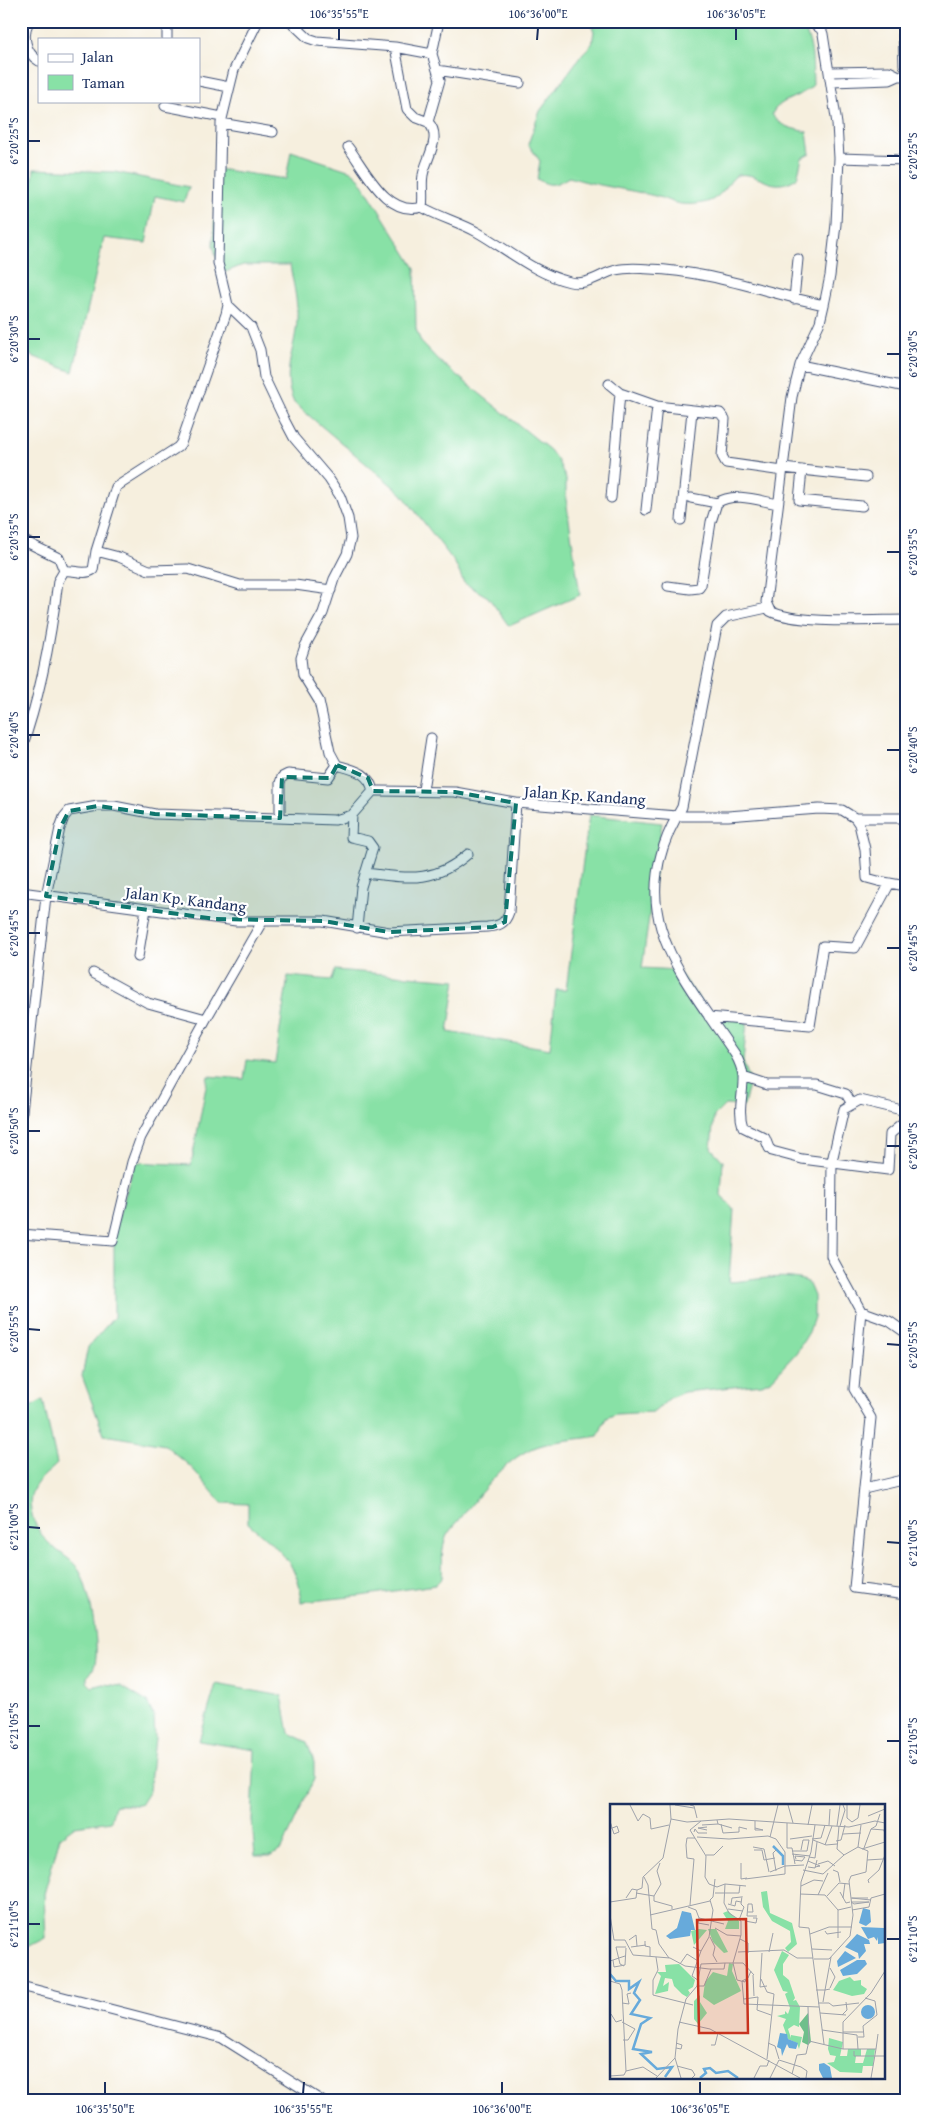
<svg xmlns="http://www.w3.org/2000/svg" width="927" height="2122" font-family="'Gentium Book Plus',serif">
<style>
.green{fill:#88e1a6;stroke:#528882}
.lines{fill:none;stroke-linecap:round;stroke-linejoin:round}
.minor-casing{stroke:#3c4c71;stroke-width:11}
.minor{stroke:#fff;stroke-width:9}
.marked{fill:#0f766e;fill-opacity:0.2;stroke:#0f766e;stroke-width:4;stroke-dasharray:10 6;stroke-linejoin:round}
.ticks{fill:none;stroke:#1b2f5e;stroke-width:2}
.labels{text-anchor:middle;stroke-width:4.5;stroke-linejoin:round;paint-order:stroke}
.street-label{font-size:16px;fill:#1b2f5e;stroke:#fff}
.inset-river{fill:none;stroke:#67aadb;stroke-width:2.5}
.inset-road{fill:none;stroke:#9ea2ab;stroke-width:1}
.view{fill:#c8321e;fill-opacity:0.15;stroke:#c8321e;stroke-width:2.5}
.inset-edge{fill:none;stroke:#1b2f5e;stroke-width:2.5}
.neatline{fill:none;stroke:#1b2f5e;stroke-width:2}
.ticks-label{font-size:12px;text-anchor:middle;fill:#1b2f5e}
</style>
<rect width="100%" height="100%" fill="#fff"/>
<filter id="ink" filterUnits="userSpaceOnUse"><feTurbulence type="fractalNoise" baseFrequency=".02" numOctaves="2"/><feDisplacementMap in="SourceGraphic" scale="10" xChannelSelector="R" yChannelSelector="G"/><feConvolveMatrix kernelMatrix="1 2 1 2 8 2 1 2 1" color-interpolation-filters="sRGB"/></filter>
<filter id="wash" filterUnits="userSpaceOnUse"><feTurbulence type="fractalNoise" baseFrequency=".0096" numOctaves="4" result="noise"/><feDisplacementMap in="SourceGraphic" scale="20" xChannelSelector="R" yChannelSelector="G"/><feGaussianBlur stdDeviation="1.12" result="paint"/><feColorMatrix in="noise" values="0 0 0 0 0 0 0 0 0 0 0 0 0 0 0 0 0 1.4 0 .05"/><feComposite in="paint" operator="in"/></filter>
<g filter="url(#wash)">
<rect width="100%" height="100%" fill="#f6efde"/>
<path class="green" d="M589,21H795C815,33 812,64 813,85C803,97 778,99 772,114C778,127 795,129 807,132L810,154L802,158L797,178C770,195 760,171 738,175C730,177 724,197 707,202C699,204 690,205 681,204C672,203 664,198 655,196C627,189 597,186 569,177C556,184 552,188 537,179L540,161L528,144L540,111L583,53L592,44L594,31Z
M291,151L351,171L359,178L415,268L416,329L421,342L439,361L550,450L558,461L566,479V499L580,595L509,626L488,597L464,583L455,563L402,494L294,403C280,372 296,350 297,319C298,301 293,283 290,265H243L221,274L213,245L217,169L286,179Z
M34,169L115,172L189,187L184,202L155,196L146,243L104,238L73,372L27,354L21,374V217H28Z
M589,815L662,823L642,968L677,970L711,1013L747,1022L743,1062L750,1080L744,1106L725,1105L714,1116L711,1148L723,1161L721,1195L734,1209L729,1282C754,1281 784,1272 808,1282L814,1296V1317L809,1332L796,1353L772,1379L762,1384L684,1392L670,1398L654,1412L616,1414L606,1418L598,1436C576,1440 552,1440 531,1449C504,1461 481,1493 463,1515C457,1524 448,1530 445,1540C441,1551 443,1566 442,1578L435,1585L360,1596L301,1602C301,1564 274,1545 248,1523V1504L222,1503L192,1468L165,1445L104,1435L82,1376L88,1347L114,1317V1232L135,1162L191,1165L208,1076L244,1079L247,1060L275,1063L288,976L332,980L335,970L456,980L448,1032L550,1049L556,990H566Z
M43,1400L57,1464C50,1471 40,1478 35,1486C23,1505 36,1532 51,1545C59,1553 70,1558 77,1567C89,1583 100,1644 95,1664C93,1670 91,1673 87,1677V1682L92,1687L104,1684L121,1686L147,1702L154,1717L155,1738L149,1791L140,1805H115L111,1821L75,1826L60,1837L44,1894L46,1938L21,1951V1412Z
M216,1684L282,1696L289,1733L307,1742L314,1762V1779L282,1849L272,1856H255L252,1821L255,1750L199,1741Z"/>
</g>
<g filter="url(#ink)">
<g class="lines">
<defs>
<path id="minor" d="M29,21C22,35 25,53 39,61
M290,21L308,38L317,41L395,47L432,54L440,80L428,122
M810,21L821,29L823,34L837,124L839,158L836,224L830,276L824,305L820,322L800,365L792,397L766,602L770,611C797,625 873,620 906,620
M906,24H903L904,65H906
M167,39V21
M395,47L407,109L415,117L428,122C443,137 426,158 423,175C421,185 424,196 422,207
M432,54L439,21
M437,70L520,83
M830,72L889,71L899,76H906
M199,81L229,87
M832,82L890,80L899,76
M165,106L222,117
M221,123L273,132
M348,147C365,169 387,218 422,207C439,217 459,222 477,232C507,249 535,274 570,282C588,286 600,274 616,270C627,267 639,268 650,269C710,271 767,293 824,305
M839,158L906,160
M794,299L798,259
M228,305L251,327L260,350L264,377L285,421L294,438L329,479L340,496L348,518L351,538L347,554L334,579L323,613L305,646L301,658L303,675L319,701L330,752L337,765C354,770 369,772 373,791
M800,365L906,387
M609,384L620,393L657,406L720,413L725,419L722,456L726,463L783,471
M783,468L866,477
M802,470L799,500L862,506
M611,498L620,393
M691,498L717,503
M646,510L657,406
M681,520L692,411
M21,537L24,541L59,558L64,571L58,581C51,638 41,695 21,750
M96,551L119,557L149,570L188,569L240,585H295L331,590
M64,571C73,569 84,576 93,570L96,551L116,487L178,447L181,443L226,314L228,305L218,263L221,123L234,70L258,21
M668,586L690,589L699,588L701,585L711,522L717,503C734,491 760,501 778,504
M423,790L431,738
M352,815L351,837L368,841L373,848L361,887L357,928
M280,818V783L282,777L288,774L328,778L337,765
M855,818H906
M365,873C407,878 434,884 468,854
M906,886L878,881L867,878L865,849L859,824L855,818L842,810L819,809L728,816H677C623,915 682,975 735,1054C739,1061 742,1068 743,1076C744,1093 737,1110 743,1127L765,1138L769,1148L772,1151L802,1159L888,1170L890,1134L906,1121
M21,892L236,921H323L389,932L487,927C499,926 505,924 509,912L516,803L677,816L682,807L717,626L726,617L767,608
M138,957L146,909
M93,973L148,1003L206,1019
M709,1017L810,1026L823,946L855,948L890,883
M743,1077L767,1085H817L846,1094L852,1104
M906,1111L860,1100L844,1109L832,1161L831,1256L861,1311L854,1389L871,1418L854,1588L906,1595
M21,1121L46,896L60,828L64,817L69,811L98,806H114L155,814L335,820L352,815L373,791H379L455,792L516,803
M21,1234L113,1241L132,1162L141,1137L206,1019L262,922
M861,1311L889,1321L906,1333
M864,1489L906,1479
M21,1986L222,2038L322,2101"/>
</defs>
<use href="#minor" class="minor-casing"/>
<use href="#minor" class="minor"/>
</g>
</g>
<path class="marked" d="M337,765L368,778L373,791L455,792L516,803L505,922L493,927L389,932L323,921L215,919L46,896L60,828L69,811L98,806L155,814L280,818L282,777L330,778Z"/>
<path class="ticks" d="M339,40V28M537,40L538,28M736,40V28M28,141H40M887,156H900M28,339H40M887,354H900M28,537H40M887,552H900M28,735H40M887,750H900M28,933H40M887,948H900M28,1131H40M887,1146H900M28,1329L40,1330M887,1344L900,1345M28,1527L40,1528M887,1542L900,1543M28,1726H40M887,1741H900M28,1924H40M887,1939H900M105,2094V2082M303,2094L304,2082M502,2094V2082M700,2094V2082"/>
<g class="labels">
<g class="street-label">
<text transform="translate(585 795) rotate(4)" y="6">Jalan Kp. Kandang</text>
<text transform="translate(186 899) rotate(7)" y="6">Jalan Kp. Kandang</text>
</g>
</g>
<g transform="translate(610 1804)">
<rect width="275" height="275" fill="#f6efde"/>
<path d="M157,87L160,109L182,119L187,140L178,148L175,144L181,138L180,127L162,117L153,103L151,88ZM118,107L129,117V125H115L118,117L113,109ZM89,125L97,126L84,141L81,127ZM98,125H106L118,148L114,149L103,138ZM172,147L179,151L173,160V171L179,176L185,194L183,197L186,196L190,203L189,223L184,221L178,225L181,234V231L192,233L189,245L187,239L178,235L173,221L176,215L167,212L175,210V207L178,210L180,204L175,190L178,188L173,187L164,166ZM119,159L123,160L122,167L131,187L104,201L93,193L95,178L103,168L117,172ZM69,160L85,176L83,183L78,186L80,189L77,193L72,190L64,182L62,175L55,174L53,182L59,178L58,187L45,190L51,172L47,168H56L55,161ZM240,173L244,177L251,176V181L257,185L254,190L242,192L223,186L229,177ZM90,191V198L97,209L88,220L84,215V197ZM219,234L233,238L230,252H237L238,245H251V252H246L245,259H253L257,245H265L263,262H253L252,269L230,268L217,259L224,258L226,252L220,251L218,245Z" fill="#88e1a6"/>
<path d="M198,209L201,238L198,241L192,238L194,228L189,220Z" fill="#6ebf8b"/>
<path d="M253,104L260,106L261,118L256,122L249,119ZM72,107L81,109L85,126H81L80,132L60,135L56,132L67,124ZM251,123L274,124L275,139L268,140V133L267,137L264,133L258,135ZM247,130L259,136L260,140H254L256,147L249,155L248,149L235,143ZM235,147L246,154L228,163L227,157ZM247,156H255L257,160L247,170L233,172L230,166ZM251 208a7 7 0 1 1 14 0a7 7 0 1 1-14 0ZM170,229L177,230L178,235L188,239L186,245L179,244L177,240L172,252L171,245L167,243ZM214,259L220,263L222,274H213L209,266V260Z" fill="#67aadb"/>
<path class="inset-river" d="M163,42L173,52V61M0,170L6,177H19V185L29,178L24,189L30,196L21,210L40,214L31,220L23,245L42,248L31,250L47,265L62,263L55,273M90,274L96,269L94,265L100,264L106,269L118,267L128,274"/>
<path class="inset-road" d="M20,1L28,17L33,10L40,14L41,25L59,21M60,1L61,15L77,18L119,15L239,23L265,17L275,19M65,1L84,4M80,1L84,2L87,14M178,1L183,19M237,1V14L242,18L248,14L250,1M258,12L275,5M107,16L108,20L122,24M0,18L1,20L2,24L4,30L9,28L7,22L5,23L2,24H0M177,19V44H182L185,60M111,20L113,29L129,28V23L137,25M92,21L108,20M198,21L202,1M205,21L201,48L191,78L189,123L199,124L214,240M219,21L220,5M227,22L230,1M229,22L227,45L234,51L248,43M230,22L235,6L233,1M97,23L88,24L97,26M145,24L153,26H145V17M261,25L266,22L270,10M261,25L274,26L275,31M84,28L85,25L88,29H97M233,30L251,29M87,33L119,35L158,32L166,35L175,48V70L135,75M160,33L168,1M180,35L202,32M202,35L211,34L215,21M203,36L216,41L227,40M226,37L231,36L235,21M215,41L222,22M143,43L154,45L159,68M254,44L261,25M252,45L275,38M144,46H152L154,56L165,54M182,47H197L199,36H193L191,46M182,50L200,52M96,51H104L113,42M199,53L205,54L207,38M184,56L192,57L195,53L185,52L186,55M257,56L273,55M198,57L210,62L205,63M131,59V75L137,74M208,60L218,57L225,62M198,63L205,64L207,56M193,66L213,70L234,51M223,66L228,68L230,78M166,67L163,49L166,46M160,68L175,62L194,61M34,73L38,81L42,125L46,126L49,140L59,154M259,79L258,76L269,66L275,51M115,80L136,82M191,82L204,76L213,77M230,88L236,99L240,98M26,89L44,92M105,89H129L130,81M190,90L215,91L228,106L241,103M208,91L218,69M44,92L51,80L47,67L50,59M44,92V97L62,102V105M217,92L229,79L239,80M16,94L22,85L27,86M233,94L235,79M241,94L261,96M242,94H258M0,98L26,94L27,86L32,84L33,73L53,54L61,15M241,98H259L244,100ZM118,100L125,102L126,97L131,98M121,100L122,94L131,93M80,101L84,55L77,54L76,41L77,34H85M78,103L86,106L89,114L114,120M118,105L133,107M228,106V134M242,106L259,103L261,94L275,90M138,108H143L142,100H138L137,112H147M0,111L4,136H15L23,151L60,154L75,162L99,165H114L115,159H123L131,131V117L119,109L114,99L115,80L107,83L99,80L95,73L96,52L80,26L91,17M40,111L100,97M89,114L88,119L99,121M129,116L134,103L131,100L132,92M135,117L146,119L147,114H143M105,124L117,131L131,132M215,127L217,130L231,128M200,130L219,123H242M100,133L105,143L103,151L107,158M130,135L138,139V149M19,136L26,131L27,142M35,137V142L40,143V152M21,143L36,141M83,143L91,147L82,172L89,177M202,145L222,146M91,147L99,133L103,106L100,96L103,93L105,75M128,148L174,146L187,154H203M159,148L163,129M152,149L150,183L157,182M46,153L48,166L43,176V191L83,201M204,155H219L240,132L243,111L239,77L241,72L256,68L258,47L248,43L251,21M3,156L4,163L15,161L16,144M0,157L15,152M70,160L77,150L88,157M14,162L10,160L6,143H16M220,164L225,173L220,184M141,167L138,174L132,177L134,200L209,203M143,171L144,192M136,175L135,178L127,176L123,159H133L144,171M151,175L157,188L164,190L157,255M0,177L10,180L12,186L16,267M87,182H94L101,165M206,186H215L221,153M134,195L148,193L147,206L161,211M213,198L215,186L220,185M12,199L19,200L17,190L21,189M208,199H219L223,202L249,199M210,209L236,211M1,210L6,218L12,216M232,211L237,206L236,198M12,218L25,225L18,236H13M69,218L100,225L190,274M212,226L247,231L248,245M233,228H253M248,233H254L253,222L267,211L265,197L255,194M199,237L233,245M158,239L165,242L169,255M101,241H105L108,229M66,244L71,245L72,241L66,239M266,245L268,230M244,247V252H275M67,262L82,266L85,271L82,274M182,270L187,251L196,250L199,237L198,203M0,272L14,271L16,267L33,263L47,272M46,274L65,254M71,274L65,254L68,225L76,195L87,182L91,160L115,159M144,274L150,262H157L159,256M160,274L169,256L191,263L197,267L196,274M261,274L266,245H233V218L261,189L275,167"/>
<path class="view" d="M136,115L138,229H89L87,116Z"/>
<rect width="275" height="275" class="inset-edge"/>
</g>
<rect width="927" height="2122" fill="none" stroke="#fff" stroke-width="55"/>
<rect x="38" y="38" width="162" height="65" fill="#ffffff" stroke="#a4acbf"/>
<rect x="48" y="54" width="25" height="8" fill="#ffffff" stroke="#a4acbf"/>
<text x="82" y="62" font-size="15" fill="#1b2f5e">Jalan</text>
<rect x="48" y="75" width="25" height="15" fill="#88e1a6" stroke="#a4acbf"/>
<text x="82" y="88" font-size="15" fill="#1b2f5e">Taman</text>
<rect x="28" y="28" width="872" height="2066" class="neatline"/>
<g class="ticks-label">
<text x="339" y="18">106°35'55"E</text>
<text x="538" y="18">106°36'00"E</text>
<text x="736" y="18">106°36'05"E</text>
<text transform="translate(14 141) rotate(-90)" y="4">6°20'25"S</text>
<text transform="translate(913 156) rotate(-90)" y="4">6°20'25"S</text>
<text transform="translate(14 339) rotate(-90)" y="4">6°20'30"S</text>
<text transform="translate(913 354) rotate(-90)" y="4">6°20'30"S</text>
<text transform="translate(14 537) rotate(-90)" y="4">6°20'35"S</text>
<text transform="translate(913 552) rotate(-90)" y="4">6°20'35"S</text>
<text transform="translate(14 735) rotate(-90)" y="4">6°20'40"S</text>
<text transform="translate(913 750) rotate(-90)" y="4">6°20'40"S</text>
<text transform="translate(14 933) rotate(-90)" y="4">6°20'45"S</text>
<text transform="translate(913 948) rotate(-90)" y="4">6°20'45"S</text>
<text transform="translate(14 1131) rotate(-90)" y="4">6°20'50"S</text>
<text transform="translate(913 1146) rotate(-90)" y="4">6°20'50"S</text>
<text transform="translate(14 1329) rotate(-90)" y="4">6°20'55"S</text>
<text transform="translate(913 1345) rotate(-90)" y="4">6°20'55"S</text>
<text transform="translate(14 1527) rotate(-90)" y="4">6°21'00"S</text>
<text transform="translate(913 1543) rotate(-90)" y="4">6°21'00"S</text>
<text transform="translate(14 1726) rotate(-90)" y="4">6°21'05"S</text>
<text transform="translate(913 1741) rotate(-90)" y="4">6°21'05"S</text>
<text transform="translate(14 1924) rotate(-90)" y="4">6°21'10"S</text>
<text transform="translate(913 1939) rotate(-90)" y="4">6°21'10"S</text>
<text x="105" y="2113">106°35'50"E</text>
<text x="303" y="2113">106°35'55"E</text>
<text x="502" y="2113">106°36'00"E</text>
<text x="700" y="2113">106°36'05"E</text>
</g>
</svg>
